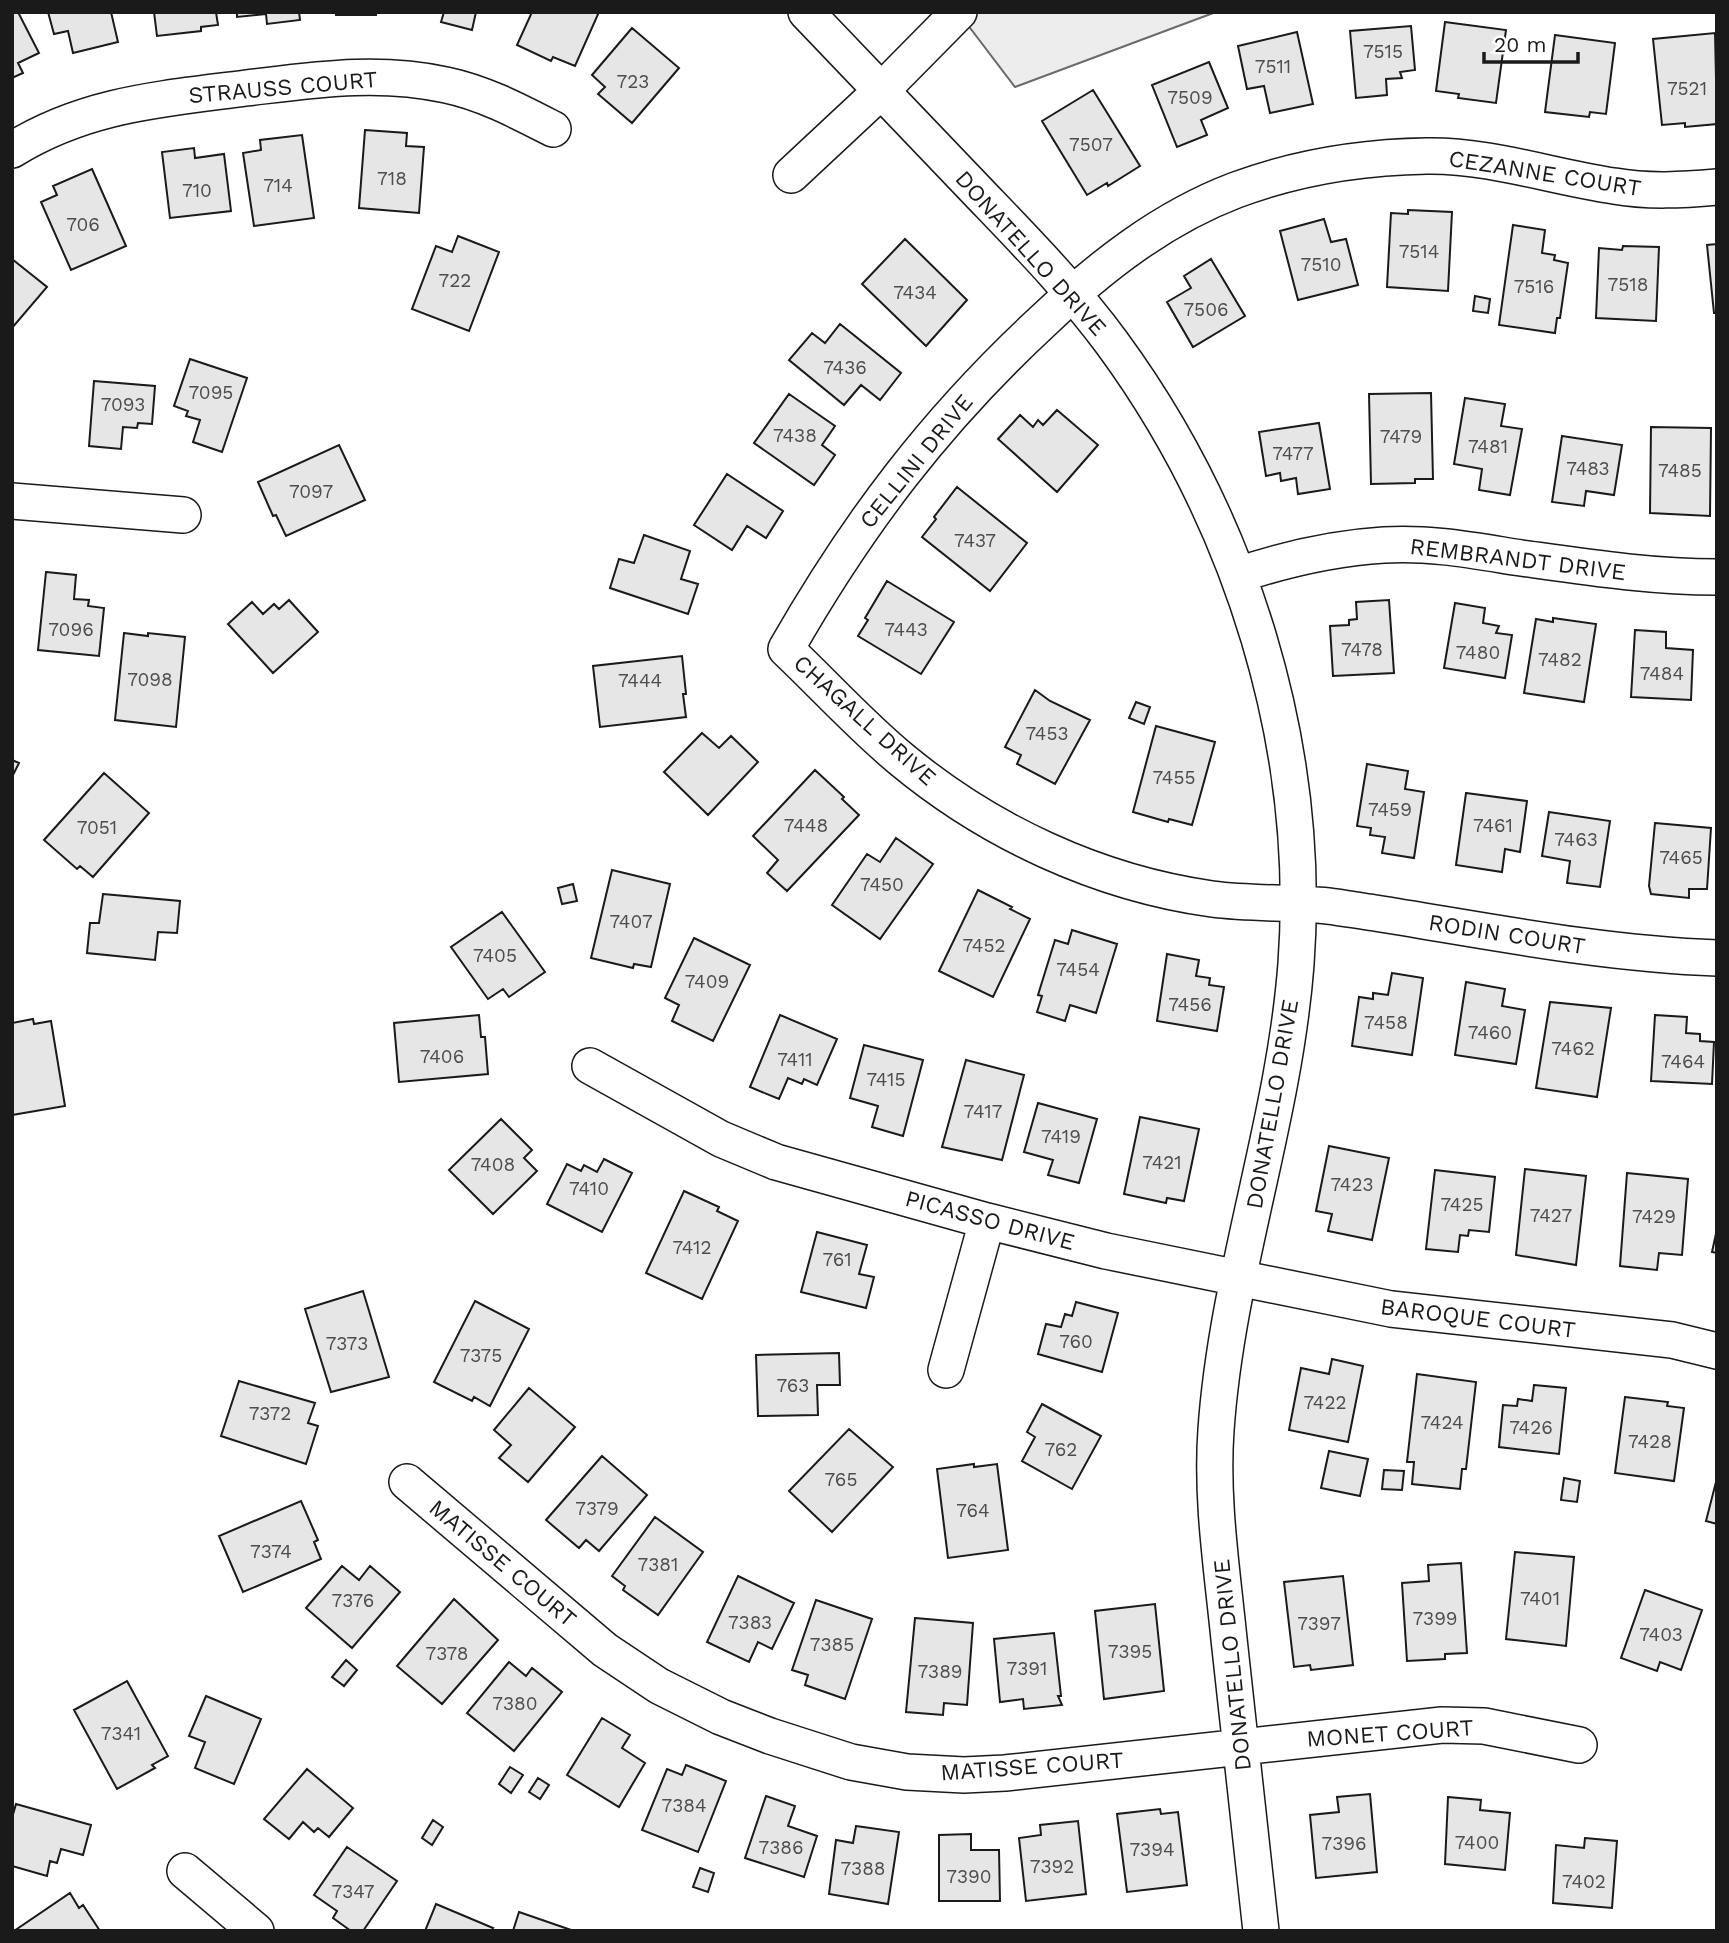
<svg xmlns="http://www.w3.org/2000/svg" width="1729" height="1943" font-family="'Work Sans',sans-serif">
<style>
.built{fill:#ededed;stroke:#6a6a6a;stroke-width:2}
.building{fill:#e6e6e6;stroke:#1a1a1a;stroke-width:2}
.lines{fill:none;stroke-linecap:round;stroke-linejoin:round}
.minor-casing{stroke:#1a1a1a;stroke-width:38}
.minor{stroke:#fff;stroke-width:35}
.labels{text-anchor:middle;stroke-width:5;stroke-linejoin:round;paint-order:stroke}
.number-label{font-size:19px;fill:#4d4d4d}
.street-label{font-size:23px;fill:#1a1a1a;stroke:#fff}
</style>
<rect width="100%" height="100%" fill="#fff"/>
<path class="built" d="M950,12H1216L1015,87L964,20Z"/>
<path class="building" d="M12,12H18L39,53L18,63L23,73L12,78Z
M48,12H111L118,42L73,53L68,31L54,34Z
M154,12H216L218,25L201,27V31L157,36Z
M237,12H299L300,20L267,24L266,14L237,17Z
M336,12H376V15H336Z
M444,12H476L472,30L441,22Z
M532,12H599L575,66L553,57L551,61L517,45Z
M1445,22L1506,30L1496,103L1458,98L1459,94L1436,91Z
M1411,26L1415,70L1400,72L1402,78L1386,79L1387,95L1356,98L1350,31Z
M632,28L679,68L632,123L598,94L605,87L592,75Z
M1297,32L1313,104L1270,113L1264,86L1247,89L1238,46Z
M1715,33L1717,124L1685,127V123L1662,125L1653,39Z
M1555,35L1615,43L1606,114L1590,112L1589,117L1545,112Z
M1209,62L1228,108L1201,120L1207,135L1177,147L1152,85Z
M1093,90L1140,166L1108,186L1107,183L1087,195L1042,121Z
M365,130L407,133L406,146L424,147L419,213L359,208Z
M302,135L314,218L254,226L243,153L261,150L260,140Z
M194,148L195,158L224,154L231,211L170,218L162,152Z
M92,169L126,246L71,270L41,202L57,195L53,186Z
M1408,210L1452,212L1448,291L1387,287L1391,213L1408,214Z
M1324,219L1331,242L1346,239L1358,285L1298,300L1280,231Z
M1513,225L1545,230L1542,253L1555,255L1554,260L1568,263L1560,318H1557L1555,333L1499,325Z
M458,236L499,252L469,331L412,309L436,246L452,252Z
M905,239L967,300L926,346L862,284Z
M1717,244V313H1714L1707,245Z
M1623,246L1659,247L1656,321L1596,318L1599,248L1622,250Z
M12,259L47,287L12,328Z
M1211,259L1245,316L1193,347L1167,302L1191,288L1184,276Z
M1475,296L1490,299L1488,313L1473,311Z
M840,324L901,373L880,400L861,385L844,405L789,360L812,333L825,343Z
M190,359L247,378L222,452L193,442L200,420L186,416L188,411L174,406Z
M94,381L155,386L152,424L138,423L137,428L123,427L121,449L89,446Z
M1431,393L1433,479H1415V483L1371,484L1369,394Z
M789,394L835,426L822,445L835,455L814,485L754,443Z
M1465,398L1505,404L1501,426L1522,429L1510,495L1479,490L1482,469L1454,464Z
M1057,410L1098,445L1057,492L998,439L1020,415L1033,427L1038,420L1043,425Z
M1319,423L1330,489L1298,494L1296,478L1281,481L1280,473L1266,476L1259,432Z
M1651,427L1711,428L1710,516L1650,513Z
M1562,436L1622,445L1614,495L1586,491L1584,506L1552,502Z
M339,445L365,500L286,536L276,515L273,516L258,482Z
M727,474L783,511L766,538L747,526L732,550L694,525Z
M957,487L1027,543L990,591L922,537L936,519L934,517Z
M644,535L690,551L681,579L698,584L688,614L610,588L619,559L634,563Z
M46,572L76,575L74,599L89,600L88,606L104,608L99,656L38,650Z
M887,581L954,622L921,674L858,636L868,620L865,618Z
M289,600L318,632L273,673L228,624L252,602L263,614L274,604L279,609Z
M1389,600L1394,673L1333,676L1330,626L1349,625V620L1357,619L1356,602Z
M1455,603L1485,608L1483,623L1499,626L1496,633L1512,635L1505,678L1444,668Z
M1553,618L1596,624L1584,702L1524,693L1536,619L1553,622Z
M1635,630L1666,632V648L1693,650L1691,700L1631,697Z
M124,633L148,636V633L185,637L176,727L115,720Z
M682,656L686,694H683L686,717L600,727L593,666Z
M1035,690L1050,701L1090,720L1055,784L1017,764L1021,755L1005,747Z
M1136,702L1150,707L1144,724L1129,718Z
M1156,726L1215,742L1192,825L1169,819L1168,822L1133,812Z
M702,733L719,748L731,736L758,762L708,815L664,772Z
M12,760L19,763L12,777Z
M1367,764L1408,771L1405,789L1424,792L1414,858L1382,853L1385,837L1370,835L1371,828L1357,826Z
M815,770L844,797L842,799L859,815L787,891L767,873L778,860L753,836Z
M104,773L149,813L93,877L80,866L77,869L44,840Z
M1466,793L1527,801L1520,852L1505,849L1502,872L1456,865Z
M1549,812L1610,821L1600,887L1567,883L1570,861L1542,856Z
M1655,823L1711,828L1707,889H1689V898L1651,894L1649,886Z
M896,838L933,864L880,939L832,905L867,854L880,862Z
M612,870L670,884L651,967L634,964L633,968L591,958Z
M573,884L577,901L562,904L558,888Z
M978,890L1012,907L1010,909L1030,919L993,997L939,971Z
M103,894L180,901L177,933L158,932L155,960L87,953L90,923H99Z
M502,912L545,972L509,997L503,989L488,999L451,947Z
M1072,930L1117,944L1096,1013L1070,1005L1065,1021L1037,1012L1042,996L1038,995L1055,940L1068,944Z
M694,938L750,965L713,1041L672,1021L679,1005L665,998Z
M1167,954L1199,960L1196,976L1210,978L1209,985L1224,987L1217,1031L1157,1021Z
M1392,973L1423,978L1412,1055L1352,1046L1359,997L1373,999V993L1388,995Z
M1466,982L1505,989L1502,1006L1525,1010L1516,1064L1455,1055Z
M1550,1002L1611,1008L1597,1097L1536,1088Z
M479,1015L481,1037H485L488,1074L399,1082L394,1023Z
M780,1015L837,1039L817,1085L804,1079L802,1084L788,1078L779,1099L750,1087Z
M1655,1015L1687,1017L1686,1033L1700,1034V1041L1714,1042L1712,1084L1651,1081Z
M33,1019L34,1024L51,1021L65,1106L12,1115V1023Z
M864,1045L923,1060L903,1136L872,1127L878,1106L850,1098Z
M966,1060L1024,1075L1002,1160L942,1147Z
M1038,1103L1097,1119L1079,1183L1048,1175L1053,1160L1024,1152Z
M1140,1117L1199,1129L1184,1201L1167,1198L1166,1203L1124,1194Z
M501,1119L532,1150L524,1158L537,1171L493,1214L449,1170Z
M1329,1146L1389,1158L1372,1240L1328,1231L1332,1214L1316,1211Z
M604,1159L632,1173L602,1232L547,1204L567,1164L581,1171L584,1165L597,1172Z
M1525,1169L1586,1176L1576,1265L1516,1255Z
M1435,1170L1495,1177L1489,1232L1469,1230L1468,1236L1460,1235L1458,1252L1426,1249Z
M1627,1173L1688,1179L1682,1255L1659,1253L1657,1270L1620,1266Z
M684,1191L719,1207L717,1211L738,1221L702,1299L646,1273Z
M1717,1229V1253L1712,1252Z
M817,1232L867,1245L859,1274L874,1277L866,1308L801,1292Z
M363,1291L389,1377L331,1392L305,1309Z
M475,1301L529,1329L490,1406L474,1397L472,1401L434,1382Z
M1076,1302L1118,1313L1102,1372L1038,1354L1046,1324L1061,1327L1065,1314L1072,1316Z
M839,1353L840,1385H817L818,1415L758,1416L756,1355Z
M1332,1359L1363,1366L1348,1442L1289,1430L1301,1368L1329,1374Z
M1417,1374L1476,1382L1466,1469H1462L1460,1489L1412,1484L1414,1462H1407Z
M239,1381L315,1403L308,1423L318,1426L306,1464L221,1436Z
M1534,1385L1566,1388L1559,1454L1499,1447L1503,1405L1517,1406L1518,1399L1532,1401Z
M529,1388L575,1427L528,1482L499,1458L511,1445L494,1430Z
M1625,1397L1668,1402L1667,1406L1684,1408L1674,1481L1615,1473Z
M1042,1404L1101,1436L1072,1489L1022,1461L1035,1437L1027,1432Z
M849,1429L893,1467L832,1532L789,1491Z
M1329,1451L1368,1459L1360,1496L1321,1488Z
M602,1456L647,1495L599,1551L586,1540L579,1548L546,1520Z
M974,1464V1467L997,1464L1008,1550L948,1558L937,1469Z
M1384,1470L1404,1471L1402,1490L1382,1489Z
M1564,1478L1580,1481L1577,1502L1561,1500Z
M1717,1478V1524L1706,1521Z
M301,1501L318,1540L314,1542L321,1559L243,1592L219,1536Z
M655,1517L703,1552L658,1615L623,1590L625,1586L612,1576Z
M1515,1552L1574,1557L1566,1646L1506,1639Z
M1461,1563L1467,1653L1445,1654V1659L1407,1661L1402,1583L1429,1581L1428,1565Z
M342,1566L359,1580L370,1566L400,1592L352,1648L306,1608Z
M738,1576L794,1603L772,1649L758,1642L749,1662L707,1642Z
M1343,1576L1353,1665L1311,1670L1310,1665L1294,1667L1284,1582Z
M1645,1590L1702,1610L1681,1670L1660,1662L1657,1671L1621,1658Z
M454,1599L498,1640L442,1704L397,1666Z
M816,1600L872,1619L845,1699L805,1685L808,1675L792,1670Z
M1155,1604L1164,1691L1104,1699L1095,1611Z
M915,1618L973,1623L967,1705L944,1703L943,1715L906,1712Z
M1054,1633L1061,1696H1058L1062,1705L1024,1709L1023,1699L1000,1702L994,1639Z
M346,1660L357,1670L344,1686L332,1677Z
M509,1662L526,1676L532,1668L562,1692L514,1751L467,1713Z
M127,1681L168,1756L152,1765L155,1768L117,1789L74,1710Z
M206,1696L261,1719L234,1784L195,1768L205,1742L189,1736Z
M602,1718L630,1735L622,1748L645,1763L619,1807L567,1775Z
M686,1765L726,1781L698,1852L642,1830L667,1769L682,1775Z
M510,1767L523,1775L511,1793L499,1784Z
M307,1769L353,1808L329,1837L318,1828L314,1832L303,1822L289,1839L264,1819Z
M538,1778L549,1785L540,1799L529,1792Z
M1370,1794L1377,1872L1316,1878L1310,1815L1339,1812L1337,1797Z
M766,1796L795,1806L788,1826L817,1836L804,1877L745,1858Z
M1448,1797L1481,1800L1480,1810L1510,1813L1505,1870L1445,1864Z
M16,1804L91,1825L83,1855L61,1849L57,1863L50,1861L47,1876L12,1866V1818Z
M1160,1809L1161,1814L1178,1812L1187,1885L1127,1892L1117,1814Z
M433,1820L443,1827L432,1845L422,1838Z
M1078,1821L1086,1894L1026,1901L1019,1838L1041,1835L1040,1825Z
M856,1826L899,1832L888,1904L829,1894L836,1840L853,1843Z
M971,1834V1850H999L1000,1901H939V1835Z
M1585,1838L1617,1841L1612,1908L1553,1903L1556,1845L1584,1848Z
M347,1847L397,1881L363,1931H351L333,1918L337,1911L314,1895Z
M700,1868L714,1873L708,1892L693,1887Z
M70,1893L79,1908L83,1905L100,1931H14Z
M436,1904L493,1928L491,1931H425Z
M519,1912L574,1931H513Z"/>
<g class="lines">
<defs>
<path id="minor" d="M806,12C864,73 922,133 980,194C1026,242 1073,290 1112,343C1242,520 1312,745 1296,964C1284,1122 1227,1272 1216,1430C1211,1499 1222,1569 1229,1639C1239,1736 1250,1833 1261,1931
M12,150C86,104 162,99 246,88C314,80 377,70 446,85C484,93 518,111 553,129
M791,175L881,91L959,12
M1717,187C1683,190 1648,192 1614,186C1552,177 1491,155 1427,156C1362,157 1298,167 1236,190C1162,218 1100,267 1043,321C936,420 858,523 786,649C824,685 861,726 901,759C989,832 1098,883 1212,899C1250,904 1290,902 1328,906C1344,908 1360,911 1375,913C1488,931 1602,954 1717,958
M12,501L183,515
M1238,575C1286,559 1334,548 1384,545C1430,542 1476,551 1521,558C1586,567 1651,577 1717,577
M590,1066L721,1139L776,1162L987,1221L1106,1251L1391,1309L1672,1340L1717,1351
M946,1370L987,1221
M407,1482L605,1650L659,1686L721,1717L770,1736L851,1762L907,1772L964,1775L1005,1773L1442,1725L1484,1726L1579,1745
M185,1871L256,1931"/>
</defs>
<use href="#minor" class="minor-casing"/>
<use href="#minor" class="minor"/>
</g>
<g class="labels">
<g class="number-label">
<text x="1383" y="58">7515</text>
<text x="1273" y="73">7511</text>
<text x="633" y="88">723</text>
<text x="1687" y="95">7521</text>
<text x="1190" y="104">7509</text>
<text x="1091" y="151">7507</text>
<text x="392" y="185">718</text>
<text x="278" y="192">714</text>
<text x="197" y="197">710</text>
<text x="83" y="231">706</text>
<text x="1419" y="258">7514</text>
<text x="1321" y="271">7510</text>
<text x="455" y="287">722</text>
<text x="1628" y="291">7518</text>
<text x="1534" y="293">7516</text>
<text x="915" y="299">7434</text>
<text x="1206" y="316">7506</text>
<text x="845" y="374">7436</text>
<text x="211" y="399">7095</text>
<text x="123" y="411">7093</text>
<text x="795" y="442">7438</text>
<text x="1401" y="443">7479</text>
<text x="1488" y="453">7481</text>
<text x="1293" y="460">7477</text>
<text x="1588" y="475">7483</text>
<text x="1680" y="477">7485</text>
<text x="311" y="498">7097</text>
<text x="975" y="547">7437</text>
<text x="71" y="636">7096</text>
<text x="906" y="636">7443</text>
<text x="1362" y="656">7478</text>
<text x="1478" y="659">7480</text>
<text x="1560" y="666">7482</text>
<text x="1662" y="680">7484</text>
<text x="150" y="686">7098</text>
<text x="640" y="687">7444</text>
<text x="1047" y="740">7453</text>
<text x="1174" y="784">7455</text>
<text x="1390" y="816">7459</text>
<text x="806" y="832">7448</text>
<text x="1493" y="832">7461</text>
<text x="97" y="834">7051</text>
<text x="1576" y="846">7463</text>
<text x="1681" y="864">7465</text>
<text x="882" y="891">7450</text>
<text x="631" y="928">7407</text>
<text x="984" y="952">7452</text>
<text x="495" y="962">7405</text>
<text x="1078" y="976">7454</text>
<text x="707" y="988">7409</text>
<text x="1190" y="1011">7456</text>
<text x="1386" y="1029">7458</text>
<text x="1490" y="1039">7460</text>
<text x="1573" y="1055">7462</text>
<text x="442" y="1063">7406</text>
<text x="795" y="1066">7411</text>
<text x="1683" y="1068">7464</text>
<text x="886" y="1086">7415</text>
<text x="983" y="1118">7417</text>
<text x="1061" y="1143">7419</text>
<text x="1162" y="1169">7421</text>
<text x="493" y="1171">7408</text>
<text x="1352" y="1191">7423</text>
<text x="589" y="1195">7410</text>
<text x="1462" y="1211">7425</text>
<text x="1551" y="1222">7427</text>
<text x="1654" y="1223">7429</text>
<text x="692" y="1254">7412</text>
<text x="837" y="1266">761</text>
<text x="1076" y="1348">760</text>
<text x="347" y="1350">7373</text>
<text x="481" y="1362">7375</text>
<text x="793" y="1392">763</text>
<text x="1325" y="1409">7422</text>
<text x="270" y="1420">7372</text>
<text x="1442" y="1429">7424</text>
<text x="1531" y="1434">7426</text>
<text x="1650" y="1448">7428</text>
<text x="1061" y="1456">762</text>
<text x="841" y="1486">765</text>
<text x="597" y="1515">7379</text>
<text x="973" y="1517">764</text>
<text x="271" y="1558">7374</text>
<text x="658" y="1571">7381</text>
<text x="1540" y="1605">7401</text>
<text x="353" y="1607">7376</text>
<text x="1435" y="1625">7399</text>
<text x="750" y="1629">7383</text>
<text x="1319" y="1630">7397</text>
<text x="1661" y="1641">7403</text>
<text x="832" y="1651">7385</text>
<text x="1130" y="1658">7395</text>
<text x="447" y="1660">7378</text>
<text x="1027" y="1675">7391</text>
<text x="940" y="1678">7389</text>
<text x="515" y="1710">7380</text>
<text x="121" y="1740">7341</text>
<text x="684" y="1812">7384</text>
<text x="1477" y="1849">7400</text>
<text x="1344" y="1850">7396</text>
<text x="781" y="1854">7386</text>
<text x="1152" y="1856">7394</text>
<text x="1052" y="1873">7392</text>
<text x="863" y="1875">7388</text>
<text x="969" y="1883">7390</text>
<text x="1584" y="1888">7402</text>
<text x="353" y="1898">7347</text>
</g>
<g class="street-label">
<text transform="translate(283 87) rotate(-5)" y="8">STRAUSS COURT</text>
<text transform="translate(1545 173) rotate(9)" y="8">CEZANNE COURT</text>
<text transform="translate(1031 253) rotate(48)" y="8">DONATELLO DRIVE</text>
<text transform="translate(916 461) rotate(-51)" y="8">CELLINI DRIVE</text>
<text transform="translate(1518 559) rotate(7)" y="8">REMBRANDT DRIVE</text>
<text transform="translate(865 720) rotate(42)" y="8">CHAGALL DRIVE</text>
<text transform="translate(1507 934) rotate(9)" y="8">RODIN COURT</text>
<text transform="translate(1272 1104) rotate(-80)" y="8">DONATELLO DRIVE</text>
<text transform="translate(990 1220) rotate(15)" y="8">PICASSO DRIVE</text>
<text transform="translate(1478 1318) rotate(7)" y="8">BAROQUE COURT</text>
<text transform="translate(503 1563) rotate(40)" y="8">MATISSE COURT</text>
<text transform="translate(1232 1665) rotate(-96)" y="8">DONATELLO DRIVE</text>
<text transform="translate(1390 1733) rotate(-4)" y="8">MONET COURT</text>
<text transform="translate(1032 1766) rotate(-4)" y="8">MATISSE COURT</text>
</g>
</g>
<rect width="1729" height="1943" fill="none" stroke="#1a1a1a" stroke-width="28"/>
<path d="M1484 52v10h94v-10" fill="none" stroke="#1a1a1a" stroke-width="3.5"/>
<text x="1494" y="52" font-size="21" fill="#1a1a1a" stroke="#ffffff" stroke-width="5" paint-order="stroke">20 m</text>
</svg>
